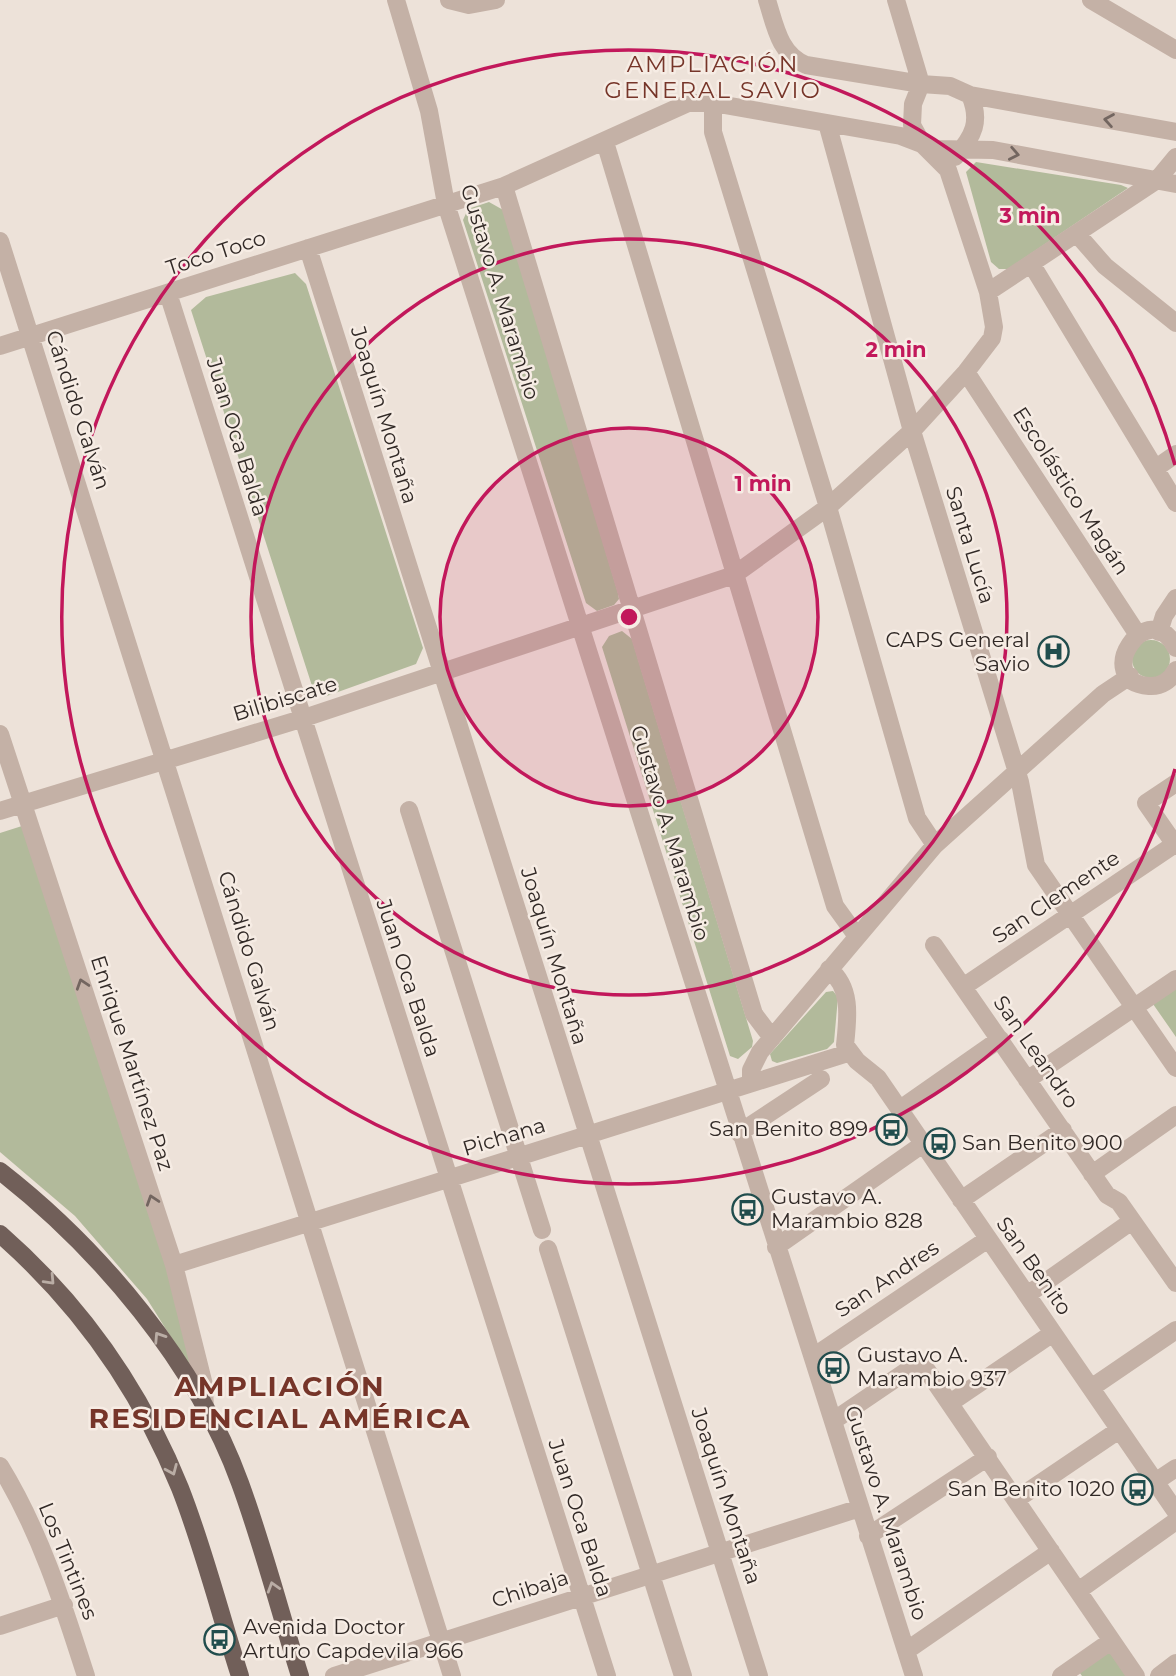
<svg xmlns="http://www.w3.org/2000/svg" width="1176" height="1676" font-family="Montserrat,sans-serif">
<style>
.green{fill:#b2ba9b}
.lines{fill:none;stroke-linecap:round;stroke-linejoin:round}
.minor{stroke:#c4b1a6;stroke-width:18}
.major{stroke:#715f59;stroke-width:18}
.oneway{stroke:#736660}
.oneway2{stroke:#baada5}
.ring{fill:none;stroke:#c2185b;stroke-width:3.5}
.labels{text-anchor:middle;stroke-width:5;stroke-linejoin:round;paint-order:stroke}
.street-label{font-size:21px;fill:#312926;stroke:#f6ece4}
.poi-label{font-size:21px;fill:#312926;stroke:#f6ece4;text-anchor:start}
.neighbourhood-label{font-size:23px;letter-spacing:2px;fill:#763529;stroke:#f6ece4}
.district-label{font-size:28px;font-weight:bold;letter-spacing:2px;fill:#763529;stroke:#f6ece4}
.centre{fill:#c2185b;stroke:#f6ece4;stroke-width:3.5}
.ring-label{font-size:21px;text-anchor:middle;font-weight:bold;fill:#c2185b;stroke:#f6ece4;stroke-width:5;stroke-linejoin:round;paint-order:stroke}
</style>
<rect width="100%" height="100%" fill="#ede2d9"/>
<path class="green" d="M976,162L1121,185L1128,188L1008,269H999L991,262L966,172Z
M489,202L505,211L618,593L619,599L614,605L597,611L586,603L463,220L468,209Z
M295,273L306,284L423,648L416,664L324,697L313,689L191,310L206,297Z
M622,631L632,639L753,1041L752,1047L738,1059L730,1056L602,647L609,636Z
M1132 659a19 19 0 1 1 38 0a19 19 0 1 1-38 0Z
M22,826L174,1289L196,1377L147,1299L75,1216L0,1152V833Z
M1176,988V1037L1153,1004Z
M833,991L838,997L834,1042L827,1049L777,1063L772,1061L770,1054L826,992Z
M1109,1646L1131,1676H1082L1077,1669Z"/>
<g class="lines">
<path class="minor" d="M396,0L429,111L446,204L914,1676
M449,0L469,5L496,0
M767,0C775,25 779,54 806,65L921,84L950,86L970,95L1176,132
M1091,0L1176,50
M713,103V132L828,507L917,818L935,845
M827,123L912,431L1020,782L1036,865L1176,1068
M605,142L835,906L856,935
M955,157C974,136 981,121 970,95
M504,186L754,1014L772,1038
M1077,234L1105,266L1176,323
M0,241C152,719 302,1197 452,1676
M308,248L759,1676
M1032,265L1176,503
M988,292L1157,180L1176,157
M168,293L607,1676
M0,346L504,186L688,103H713L901,136L935,149L993,150L1176,184
M966,372L1138,635
M1156,468L1176,454
M1159,632L1164,616L1176,598
M1176,648C1148,592 1090,682 1149,686C1161,687 1171,680 1176,670
M0,734L174,1265L204,1385L205,1410
M1176,783L1146,803L1176,846
M409,810L542,1230
M0,811L301,719L734,575L828,507L912,431L966,372L992,338L994,327L988,292L948,170L923,145L912,125L913,104L921,84L896,0
M934,945L1107,1195L1119,1202L1176,1283
M829,969C852,988 848,1017 845,1045L857,1061L878,1078L1176,1512
M963,987L1175,844
M1027,1080L1176,979
M751,1082V1070L760,1052L935,845L1103,694L1130,676
M900,1109L1000,1039
M739,1133L821,1079
M1092,1174L1176,1115
M961,1200L1063,1130
M776,1247L923,1144
M548,1249L683,1676
M174,1265L848,1053
M1027,1295L1132,1221
M813,1357L988,1239
M1091,1388L1176,1330
M950,1403L1053,1333
M833,1421L917,1364L924,1366L1136,1676
M0,1466C40,1531 63,1604 86,1676
M1155,1482L1176,1468
M1017,1499L1119,1430
M868,1536L988,1457
M1078,1591L1176,1521
M0,1626L64,1605
M906,1651L1051,1551
M334,1676L860,1508
M1061,1676L1111,1641
M1159,1676L1176,1663"/>
<path class="major" d="M0,1171C99,1248 197,1364 240,1483C263,1546 280,1612 300,1676
M0,1234C80,1304 140,1389 180,1488C204,1549 220,1614 240,1676"/>
</g>
<defs><path id="oneway-chevron" d="M-2-3.5L2.5 0L-2 3.5" fill="none" stroke-width="1.6" stroke-linecap="round" stroke-linejoin="round" transform="scale(1.75)"/></defs>
<g class="oneway">
<use href="#oneway-chevron" transform="translate(1109 120) rotate(-170)"/>
<use href="#oneway-chevron" transform="translate(1014 154) rotate(11)"/>
<use href="#oneway-chevron" transform="translate(82 984) rotate(-108)"/>
<use href="#oneway-chevron" transform="translate(152 1200) rotate(-108)"/>
</g>
<g class="oneway2">
<use href="#oneway-chevron" transform="translate(50 1280) rotate(47)"/>
<use href="#oneway-chevron" transform="translate(159 1337) rotate(-123)"/>
<use href="#oneway-chevron" transform="translate(172 1470) rotate(67)"/>
<use href="#oneway-chevron" transform="translate(273 1587) rotate(-107)"/>
</g>
<circle cx="629" cy="617" r="189" fill="#c2185b" fill-opacity=".12"/>
<g class="ring">
<circle cx="629" cy="617" r="189"/>
<circle cx="629" cy="617" r="378"/>
<path d="M1175 769A567 567 0 1 1 1175 465"/>
</g>
<defs>
<symbol id="hospital-ring" viewBox="-11 -11 22 22"><circle r="9.5" fill="#f6ece4" stroke="#214d4d" stroke-width="1.5"/><path d="M-5-5h3v3.5h4V-5h3V5h-3V1.5h-4V5h-3Z" fill="#214d4d"/></symbol>
<symbol id="bus-ring" viewBox="-11 -11 22 22"><circle r="9.5" fill="#f6ece4" stroke="#214d4d" stroke-width="1.5"/><path d="M-5-6H5V4H4V6H2V4H-2V6H-4V4H-5ZM-3.5-4V0h7V-4ZM-3.5 1.2v1.5H-2V1.2ZM2 1.2v1.5H3.5V1.2Z" fill="#214d4d"/></symbol>
</defs>
<g fill-rule="evenodd">
<use href="#hospital-ring" x="1036" y="634" width="35" height="35"/>
<use href="#bus-ring" x="874" y="1112" width="35" height="35"/>
<use href="#bus-ring" x="922" y="1126" width="35" height="35"/>
<use href="#bus-ring" x="730" y="1192" width="35" height="35"/>
<use href="#bus-ring" x="816" y="1350" width="35" height="35"/>
<use href="#bus-ring" x="1120" y="1472" width="35" height="35"/>
<use href="#bus-ring" x="202" y="1622" width="35" height="35"/>
</g>
<g class="labels">
<g class="street-label">
<text transform="translate(216 253) rotate(-18)" y="7">Toco Toco</text>
<text transform="translate(500 292) rotate(73)" y="7">Gustavo A. Marambio</text>
<text transform="translate(78 410) rotate(72)" y="7">Cándido Galván</text>
<text transform="translate(384 415) rotate(73)" y="7">Joaquín Montaña</text>
<text transform="translate(237 437) rotate(73)" y="7">Juan Oca Balda</text>
<text transform="translate(1071 491) rotate(57)" y="7">Escolástico Magán</text>
<text transform="translate(970 545) rotate(73)" y="7">Santa Lucía</text>
<text transform="translate(285 699) rotate(-17)" y="7">Bilibiscate</text>
<text transform="translate(670 833) rotate(73)" y="7">Gustavo A. Marambio</text>
<text transform="translate(1056 897) rotate(-34)" y="7">San Clemente</text>
<text transform="translate(249 951) rotate(73)" y="7">Cándido Galván</text>
<text transform="translate(554 956) rotate(73)" y="7">Joaquín Montaña</text>
<text transform="translate(408 978) rotate(72)" y="7">Juan Oca Balda</text>
<text transform="translate(1036 1052) rotate(55)" y="7">San Leandro</text>
<text transform="translate(132 1063) rotate(72)" y="7">Enrique Martínez Paz</text>
<text transform="translate(504 1137) rotate(-17)" y="7">Pichana</text>
<text transform="translate(1034 1266) rotate(55)" y="7">San Benito</text>
<text transform="translate(887 1279) rotate(-34)" y="7">San Andres</text>
<text transform="translate(726 1496) rotate(72)" y="7">Joaquín Montaña</text>
<text transform="translate(886 1513) rotate(72)" y="7">Gustavo A. Marambio</text>
<text transform="translate(580 1518) rotate(72)" y="7">Juan Oca Balda</text>
<text transform="translate(68 1561) rotate(68)" y="7">Los Tintines</text>
<text transform="translate(530 1589) rotate(-18)" y="7">Chibaja</text>
</g>
<g class="poi-label">
<text x="1030" y="647" text-anchor="end">CAPS General<tspan x="1030" dy="24">Savio</tspan></text>
<text x="868" y="1136" text-anchor="end">San Benito 899</text>
<text x="962" y="1150">San Benito 900</text>
<text x="771" y="1204">Gustavo A.<tspan x="771" dy="24">Marambio 828</tspan></text>
<text x="857" y="1362">Gustavo A.<tspan x="857" dy="24">Marambio 937</tspan></text>
<text x="1115" y="1496" text-anchor="end">San Benito 1020</text>
<text x="243" y="1634">Avenida Doctor<tspan x="243" dy="24">Arturo Capdevila 966</tspan></text>
</g>
<g class="neighbourhood-label">
<text x="713" y="72">AMPLIACIÓN<tspan x="713" dy="26">GENERAL SAVIO</tspan></text>
</g>
<g class="district-label">
<text x="280" y="1396">AMPLIACIÓN<tspan x="280" dy="32">RESIDENCIAL AMÉRICA</tspan></text>
</g>
</g>
<circle cx="629" cy="617" r="10" class="centre"/>
<g class="ring-label">
<text x="1030" y="223">3 min</text>
<text x="896" y="357">2 min</text>
<text x="763" y="491">1 min</text>
</g>
</svg>
